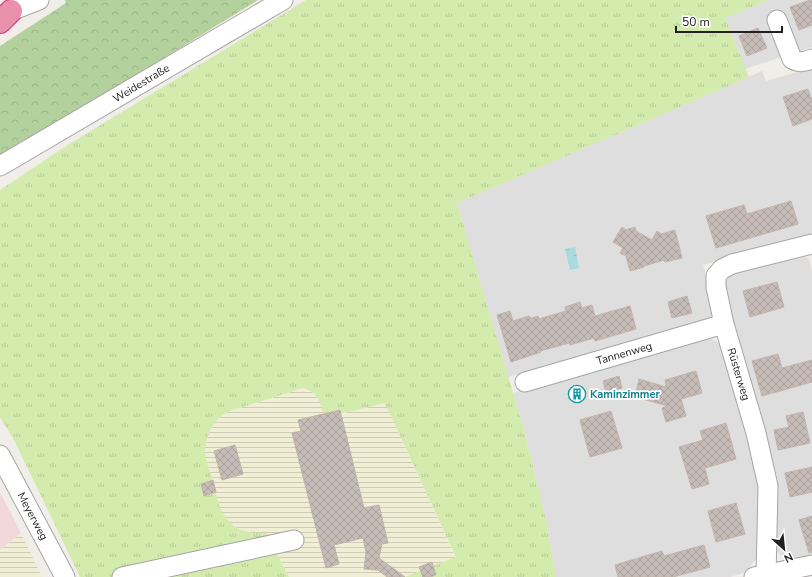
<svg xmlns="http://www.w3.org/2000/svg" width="812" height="577" font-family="'Nunito Sans',sans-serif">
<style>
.residential{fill:#dfdede}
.commercial{fill:#f2d8da}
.farmland{fill:url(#farmland-rules)}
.grass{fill:url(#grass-tufts)}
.forest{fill:url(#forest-crowns)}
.water{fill:url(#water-ripples)}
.building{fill:url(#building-cross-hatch);stroke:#c3b2aa}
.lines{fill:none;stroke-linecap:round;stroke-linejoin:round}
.minor-casing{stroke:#a5a5a5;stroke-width:21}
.highway-casing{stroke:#dc287e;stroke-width:24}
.minor{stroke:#fff;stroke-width:19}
.highway{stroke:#e890ac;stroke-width:22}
.labels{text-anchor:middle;stroke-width:3.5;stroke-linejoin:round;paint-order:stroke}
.street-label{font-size:11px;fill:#212121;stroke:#fff}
.culture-label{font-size:11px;font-weight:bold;fill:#0d838f;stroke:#fff;text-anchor:start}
</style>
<defs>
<pattern id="farmland-rules" width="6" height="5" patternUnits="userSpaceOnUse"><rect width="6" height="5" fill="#f0eed4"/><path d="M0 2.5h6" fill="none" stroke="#ceccb6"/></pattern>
<pattern id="grass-tufts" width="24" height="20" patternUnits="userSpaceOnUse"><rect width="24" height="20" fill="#d4ebae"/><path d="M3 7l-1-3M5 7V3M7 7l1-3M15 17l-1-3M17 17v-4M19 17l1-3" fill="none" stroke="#b6c995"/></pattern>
<pattern id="forest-crowns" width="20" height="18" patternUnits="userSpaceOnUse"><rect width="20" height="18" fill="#b3d19d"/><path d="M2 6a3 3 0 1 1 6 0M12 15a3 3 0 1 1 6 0" fill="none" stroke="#9ab387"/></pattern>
<pattern id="water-ripples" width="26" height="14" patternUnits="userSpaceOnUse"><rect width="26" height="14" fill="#a8dadf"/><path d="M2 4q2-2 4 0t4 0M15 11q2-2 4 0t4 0" fill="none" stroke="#90bbbf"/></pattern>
<pattern id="building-cross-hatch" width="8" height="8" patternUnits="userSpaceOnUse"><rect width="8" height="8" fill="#c6bcb7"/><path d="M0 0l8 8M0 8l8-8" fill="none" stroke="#aaa19d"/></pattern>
</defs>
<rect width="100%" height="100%" fill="#f1ede8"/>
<path class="residential" d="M769,0H812V47L745,69L724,18Z
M812,68V236L810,235L703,265L716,308L709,319L508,377L457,203L762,71L766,81Z
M798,253L809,259L812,271V556L788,561L774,549L778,480L721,284L727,273Z
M708,337L721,344L761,482L756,559L746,572L730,577H556L547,524L525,433L513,393Z"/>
<path class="commercial" d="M0,492L21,533L0,550Z"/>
<path class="farmland" d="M303,388L311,391L316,396L321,404L339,410L341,414L385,403L456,558L405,577H289L266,533L255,534L243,531L233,526L227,520L222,513L219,505L205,454V446L207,438L210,430L215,422L221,416L225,413Z
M21,533L42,577H0V550Z"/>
<path class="grass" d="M306,0H769L725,18L749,77L457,203L525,433L547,524L556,577H405L456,557L385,403L340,414L339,410L323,413C320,400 317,392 303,388L230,411C227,412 224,414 221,416C210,424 205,441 205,454L219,505C229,528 242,534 266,533L289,577H80L15,442L0,417V190L66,146Z"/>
<path class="forest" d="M65,0H258L0,159V46L66,3Z"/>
<path class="water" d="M575,247L579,268L570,270L565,249Z"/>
<path class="building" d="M810,0H812V25L799,30L790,7Z
M758,28L767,48L747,56L739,36Z
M808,89L812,101V119L793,126L783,97Z
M791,201L798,224L716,248L706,216L744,205L747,214Z
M622,227L626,230L635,227L636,231L652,240L657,231L661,234L675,230L682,258L665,262L664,260L644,266V267L630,271L626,256L620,253L623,248L613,242Z
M777,282L784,307L750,317L743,291Z
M687,296L692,313L672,318L668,302Z
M580,302L582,308L592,305L595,316L630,306L636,329L595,341L594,338L570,345L569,343L540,351L541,352L511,362L497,315L510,311L513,321L529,316L531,318L538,316L539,319L566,311L565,307Z
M778,354L782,368L812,360V382L762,396L752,361Z
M696,371L702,393L681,399L686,416L666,422L662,408L668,406L635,397L639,379L666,387L665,380Z
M619,376L622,388L606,393L603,381Z
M340,410L364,508L379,505L388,543L382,544L379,558L405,577H387L378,570L364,569L366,552L363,538L334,545L339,564L326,568L292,433L301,431L298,420Z
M611,411L622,448L590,457L580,420Z
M803,412L810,443L778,450L774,430L789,427L786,416Z
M726,423L736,459L705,468L709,484L692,489L679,447L703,440L700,431Z
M235,445L243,474L222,480L214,451Z
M812,467V492L790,497L785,473Z
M213,480L216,492L204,496L201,484Z
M736,503L745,534L716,542L708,511Z
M812,516V552L809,553L799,520Z
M704,545L710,567L673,577H618L615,565L662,551L664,556Z
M432,562L436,575L430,577H423L419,567Z"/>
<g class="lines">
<defs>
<path id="minor" d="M11,11L39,0
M777,20L792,59C800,63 804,62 812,59
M0,166L283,0
M525,382L724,324
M0,455L65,577
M122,577L294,540
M754,577L812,565
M766,577L768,486L756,433L724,324L716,287V276L722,269L732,264L812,244"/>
<path id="highway" d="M0,22L11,11"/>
</defs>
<use href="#minor" class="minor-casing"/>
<use href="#highway" class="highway-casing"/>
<use href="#minor" class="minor"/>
<use href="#highway" class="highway"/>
</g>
<defs>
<symbol id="building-ring" viewBox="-11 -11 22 22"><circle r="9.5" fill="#fff" stroke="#0f9aa8" stroke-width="1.5"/><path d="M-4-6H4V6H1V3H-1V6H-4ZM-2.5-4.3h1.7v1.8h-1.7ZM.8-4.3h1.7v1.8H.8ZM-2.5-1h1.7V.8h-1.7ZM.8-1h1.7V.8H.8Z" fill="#0f9aa8"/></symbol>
</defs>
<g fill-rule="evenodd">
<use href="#building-ring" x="567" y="384" width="20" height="20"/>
</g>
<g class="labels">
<g class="street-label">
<text transform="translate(141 83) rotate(-31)" y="4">Weidestraße</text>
<text transform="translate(624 353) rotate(-16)" y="4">Tannenweg</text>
<text transform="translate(739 374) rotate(73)" y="4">Rüsterweg</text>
<text transform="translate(33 516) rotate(62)" y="4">Meyerweg</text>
</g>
<g class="culture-label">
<text x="590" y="398">Kaminzimmer</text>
</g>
</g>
<g transform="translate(784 549) rotate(153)" stroke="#ffffff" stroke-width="3" paint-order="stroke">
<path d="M0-3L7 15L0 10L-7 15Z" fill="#212121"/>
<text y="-6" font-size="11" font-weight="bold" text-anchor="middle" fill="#212121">N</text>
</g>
<path d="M676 26v6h106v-6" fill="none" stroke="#212121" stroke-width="2"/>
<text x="682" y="26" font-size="12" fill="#212121" stroke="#ffffff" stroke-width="3" paint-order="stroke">50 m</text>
</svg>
